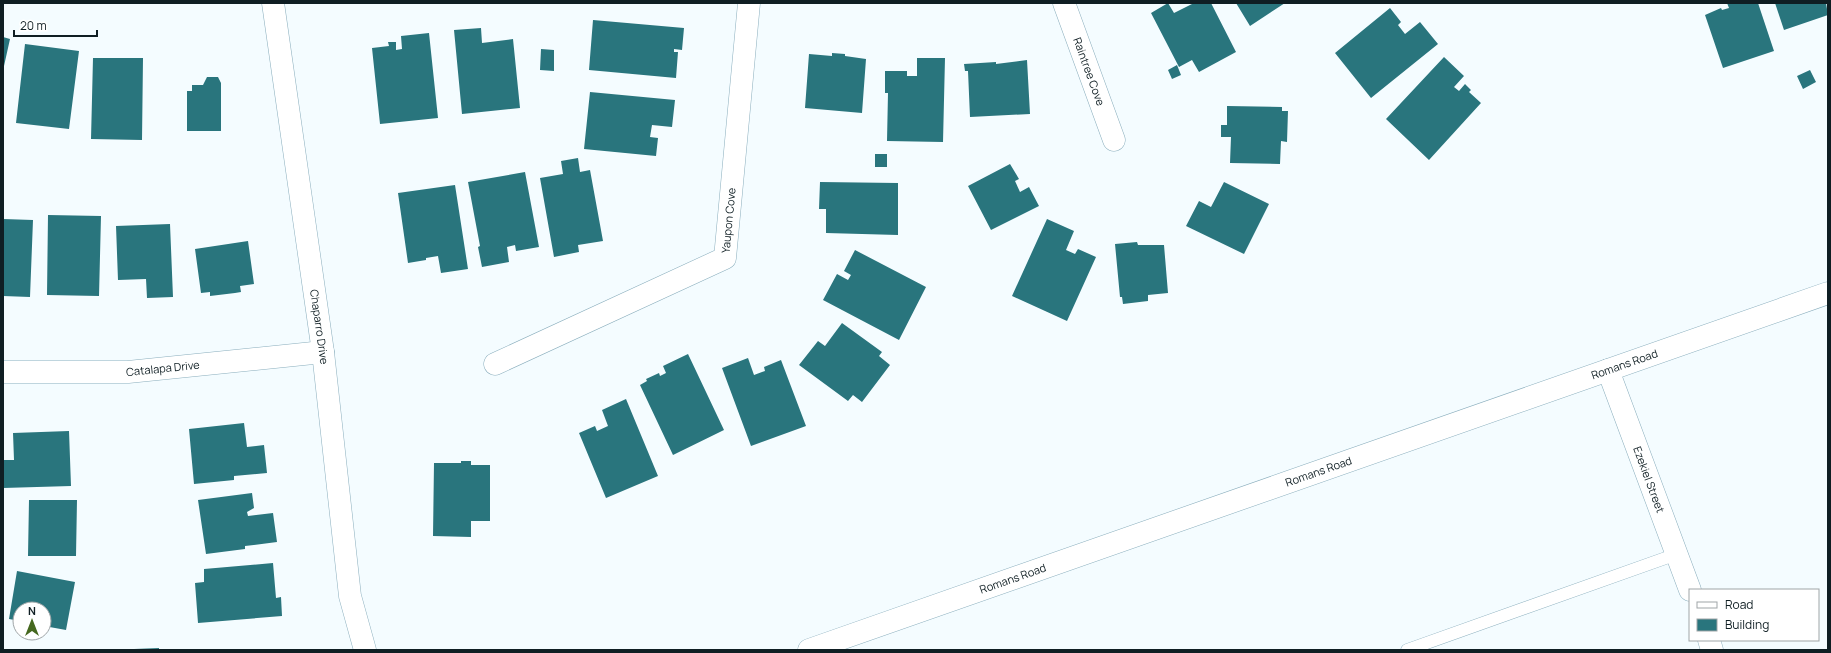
<svg xmlns="http://www.w3.org/2000/svg" width="1831" height="653" font-family="Manrope,sans-serif">
<style>
.building{fill:#29757d}
.lines{fill:none;stroke-linecap:round;stroke-linejoin:round}
.lane-casing{stroke:#8aaebd;stroke-width:13}
.street-casing{stroke:#8aaebd;stroke-width:23}
.lane{stroke:#fff;stroke-width:12}
.street{stroke:#fff;stroke-width:22}
.labels{text-anchor:middle;stroke-width:3.5;stroke-linejoin:round;paint-order:stroke}
.street-label{font-size:11px;fill:#0f1e23;stroke:#fff}
</style>
<rect width="100%" height="100%" fill="#f4fcff"/>
<path class="building" d="M1168,3L1174,13L1194,3H1211L1236,52L1199,72L1192,60L1179,67L1151,13Z
M1236,3H1285L1250,26Z
M1727,3H1758L1774,51L1723,68L1705,15L1721,8L1722,10L1729,8Z
M1775,3H1826L1828,15L1784,30Z
M1390,8L1401,22L1398,25L1405,34L1420,22L1438,44L1371,98L1335,53Z
M593,20L684,28L682,50L674,49V52H678L676,78L589,70Z
M481,28L482,43L513,39L520,108L462,114L454,30Z
M429,33L438,118L380,124L372,48L389,46L388,42H396V50L402,49L401,36Z
M3,37L10,39L4,66L3,65Z
M25,44L79,51L69,129L16,123Z
M541,49L554,50V71L540,70Z
M832,53L845,54V56L866,59L862,113L805,108L809,54L832,56Z
M1444,57L1464,76L1454,87L1459,91L1465,84L1471,90L1469,92L1481,103L1429,160L1386,119Z
M93,58H143L142,140L91,139Z
M917,58H945L943,142L887,141L888,93H885V71H907V76H917Z
M1027,60L1030,114L970,117L968,71H965L964,64L996,62V64Z
M1177,65L1181,75L1172,79L1168,70Z
M1810,70L1816,82L1803,89L1797,76Z
M207,77H218L221,83V131H187V91H192V85H203Z
M590,92L675,100L672,127L652,125L650,137L658,138L656,156L584,149Z
M1227,106L1282,107V111H1288L1287,142L1281,141L1280,164L1230,163L1231,137H1221V125H1227Z
M875,154H887V167H875Z
M578,158L580,172L590,170L603,241L578,245L579,252L554,257L540,178L563,174L561,161Z
M1010,164L1019,179L1015,181L1020,192L1029,187L1039,206L991,230L968,186Z
M525,172L539,247L516,251L515,245L507,247L509,262L482,267L478,247L480,246L468,182Z
M820,182L898,183V235L826,233V209H819Z
M1224,182L1269,204L1244,254L1186,226L1199,201L1211,207Z
M455,185L468,269L441,273L438,256L426,258V260L408,263L398,193Z
M48,215L101,216L99,296L47,295Z
M3,219L33,220L30,297L3,296Z
M1047,219L1074,231L1066,250L1075,254L1078,249L1096,257L1067,321L1012,296Z
M170,224L173,297L147,298L146,279L118,280L116,226Z
M248,241L254,284L240,286L241,292L235,293L210,296V292L201,293L195,249Z
M1137,242L1138,245H1164L1168,293L1148,295V301L1123,304L1122,297H1120L1115,244Z
M855,250L926,287L899,340L823,300L837,274L848,280L851,275L844,271Z
M842,323L882,352L879,356L890,365L862,402L853,395L848,401L799,365L818,341L825,346Z
M688,354L724,430L673,455L640,385L647,381L646,379L659,373L660,376L666,373L663,366Z
M748,358L754,375L765,371L764,367L781,360L806,426L751,446L722,368Z
M626,399L658,476L606,498L579,433L595,426L597,431L608,426L602,410Z
M244,423L247,447L264,445L267,473L234,476V480L194,484L189,429Z
M69,431L71,486L3,488V460H14L13,433Z
M461,461H471V465H490V521H471V537L433,536L434,463H461Z
M252,493L254,508L247,512L248,516L273,513L277,542L245,546V549L206,554L198,500Z
M29,500H77L76,556H28Z
M273,563L276,598L281,597L282,616L198,623L195,583L204,582V569Z
M17,571L75,582L66,630L44,626V609H20V621L9,619Z
M159,648V650H134V649Z"/>
<g class="lines">
<defs>
<path id="lane" d="M1407,650L1677,554"/>
<g id="street">
<path id="s1" d="M273,3L323,352L350,596L365,650"/>
<path id="s2" d="M1064,3L1114,140"/>
<path id="s3" d="M495,364L725,258L749,3"/>
<path id="s4" d="M1608,370L1690,590"/>
<path id="s5" d="M3,372H128L323,352"/>
<path d="M1709,640L1712,650"/>
<path id="s6" d="M809,650L1828,293"/>
</g>
</defs>
<use href="#lane" class="lane-casing"/>
<use href="#street" class="street-casing"/>
<use href="#lane" class="lane"/>
<use href="#street" class="street"/>
</g>
<g class="labels">
<g class="street-label">
<text dy="4" stroke="none"><textPath href="#s2" startOffset="73">Raintree Cove</textPath></text>
<text dy="4" stroke="none"><textPath href="#s3" startOffset="291">Yaupon Cove</textPath></text>
<text dy="4" stroke="none"><textPath href="#s1" startOffset="327">Chaparro Drive</textPath></text>
<text dy="4" stroke="none"><textPath href="#s6" startOffset="864">Romans Road</textPath></text>
<text dy="4" stroke="none"><textPath href="#s5" startOffset="160">Catalapa Drive</textPath></text>
<text dy="4" stroke="none"><textPath href="#s6" startOffset="540">Romans Road</textPath></text>
<text dy="4" stroke="none"><textPath href="#s4" startOffset="117">Ezekiel Street</textPath></text>
<text dy="4" stroke="none"><textPath href="#s6" startOffset="216">Romans Road</textPath></text>
</g>
</g>
<rect width="1831" height="653" fill="none" stroke="#0f1e23" stroke-width="8"/>
<rect x="1689" y="589" width="130" height="52" fill="#ffffff" stroke="#9fa5a7"/>
<rect x="1697" y="602" width="20" height="6" fill="#ffffff" stroke="#9fa5a7"/>
<text x="1725" y="609" font-size="12" fill="#0f1e23">Road</text>
<rect x="1697" y="619" width="20" height="12" fill="#29757d" stroke="#9fa5a7"/>
<text x="1725" y="629" font-size="12" fill="#0f1e23">Building</text>
<g transform="translate(32 621)"><circle r="19" fill="#ffffff" stroke="#9fa5a7"/>
<path d="M0-3L7 15L0 10L-7 15Z" fill="#45681f"/>
<text y="-6" font-size="11" font-weight="bold" text-anchor="middle" fill="#0f1e23">N</text>
</g>
<path d="M14 30v6h83v-6" fill="none" stroke="#0f1e23" stroke-width="2"/>
<text x="20" y="30" font-size="12" fill="#0f1e23" stroke="#ffffff" stroke-width="3" paint-order="stroke">20 m</text>
</svg>
